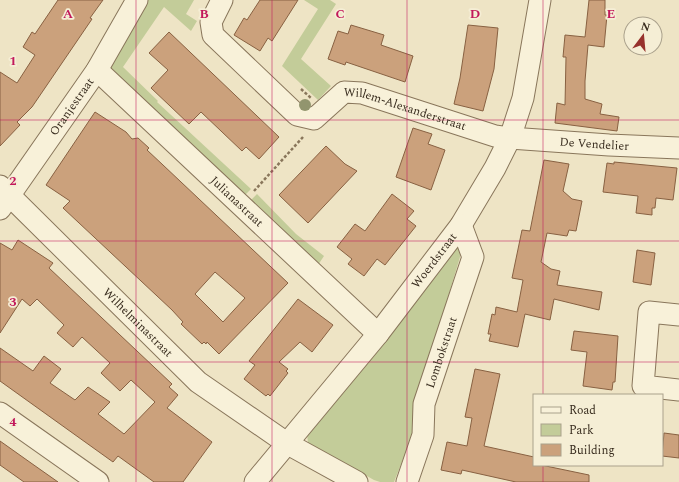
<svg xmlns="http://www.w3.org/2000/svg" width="679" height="482" font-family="Spectral,serif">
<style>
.green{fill:#c3cc99}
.building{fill:#cba17c;stroke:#886142;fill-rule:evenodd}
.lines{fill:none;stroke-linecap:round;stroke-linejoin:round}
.minor-casing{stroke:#89765b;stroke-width:23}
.path{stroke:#89765b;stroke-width:2.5;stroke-dasharray:3 2;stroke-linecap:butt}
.minor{stroke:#f8f1d9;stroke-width:21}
.tree{fill:#92956e}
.grid{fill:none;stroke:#c2185b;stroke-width:1;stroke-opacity:0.55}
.labels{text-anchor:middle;stroke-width:3.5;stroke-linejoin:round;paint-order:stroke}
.street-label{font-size:12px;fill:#392d1f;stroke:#f5eed5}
.grid-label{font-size:13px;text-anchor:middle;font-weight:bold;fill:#c2185b;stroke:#f5eed5;stroke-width:3.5;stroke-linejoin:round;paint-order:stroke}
</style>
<rect width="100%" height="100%" fill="#eee4c5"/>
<path class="green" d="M147,0H194L186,14L197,21L191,31L164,7L123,67L158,101L157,102L251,189L244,196L104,64Z
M304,0H330L336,4L301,59L331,86L318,100L282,66L318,9Z
M257,194L296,234L324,256L318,265L250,201Z
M455,243L460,249V257L413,414L415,429L394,482H380L374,480L308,443L307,434Z"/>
<path class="building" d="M58,0H103L90,18L92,19L32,107L17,122L20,125L0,146V72L17,83L35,55L23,47L32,32L35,34Z
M260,0H298L272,41L268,38L260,51L234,35L244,18L247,20Z
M589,0H605V15H607L604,47L588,45L585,81V99L602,104L600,114L619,117L617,131L555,123L557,103L565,105L566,57H563L565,35L585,37Z
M351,25L384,35L381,45L413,56L405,82L346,62L345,65L328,59L338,31L348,34Z
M468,25L498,28L494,69L483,111L454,104L460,78Z
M169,32L279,137L259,159L246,147L242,151L201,112L189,124L151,88L168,70L149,53Z
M95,112L126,132L132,139L138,138L149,148L147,150L163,165L288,283L219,354L207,342L206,344L204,342L202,344L181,324L183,322L172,310L63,208L70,201L46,185ZM215,272L245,298L223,322L195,294Z
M413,128L432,134L428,144L445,150L431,190L396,177Z
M326,146L345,164L357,171L308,223L279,195Z
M544,160L569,164L563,191L572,199L582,201L576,231L569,230L567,236L547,233L541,262L551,269L560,271L557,285L602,292L599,310L554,299L550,320L525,314L518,347L489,341L491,334H488L492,314L495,315L496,307L517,312L523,280L512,278L522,230L530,231Z
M614,162L677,168L673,200L656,198L655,208H652V215L636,213L638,196L603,192L607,163L614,164Z
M392,194L414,211L407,219L416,226L385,265L377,259L364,276L348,264L352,259L337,247L355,224L365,231Z
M18,240L53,263L49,268L172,384L169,387L178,395L167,408L212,442L183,482H154L118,456L113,462L0,381V348L33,371L44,356L61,369L50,383L75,400L88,387L110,402L98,414L124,434L155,402L131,380L120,391L101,373L110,363L82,337L73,347L57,333L64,325L37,299L30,306L22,299L0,333V243L12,250Z
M637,250L655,253L651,285L633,282Z
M298,299L333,325L312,352L300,342L279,362L288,369L286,371L288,373L270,396L268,394L266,396L244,379L255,365L249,361Z
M574,331L618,336L615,382H613L612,390L583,386L587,352L571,350Z
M475,369L500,374L484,446L534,457V465H541L589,475V482H516L462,470L461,474L441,470L447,442L467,446L472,418L465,417Z
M664,433L679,435V458L662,456Z
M0,441L31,463L58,482H24L0,465Z"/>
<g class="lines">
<defs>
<g id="minor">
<path id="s1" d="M222,0L211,22L213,35L297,115L314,119L344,92L362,93L495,136L510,138L609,145L679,148"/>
<path id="s2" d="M97,70L378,334"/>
<path id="s3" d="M0,186L198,382L288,444L357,482"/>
<path id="s4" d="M0,209L97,70L137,0"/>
<path d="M679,315L649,312L643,386L679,390"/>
<path d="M0,413L98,482"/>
<path id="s5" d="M255,482L378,334L461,225L495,168L510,138L523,98L540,0"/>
<path id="s6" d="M407,482L423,435L424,404L473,257L461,225"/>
</g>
</defs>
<use href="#minor" class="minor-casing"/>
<path class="path" d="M301,89L311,98
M254,191L303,137"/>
<use href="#minor" class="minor"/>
</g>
<circle class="tree" cx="305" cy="105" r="6"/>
<path class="grid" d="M136,0V482M272,0V482M407,0V482M543,0V395M0,120H679M0,241H679M0,362H679M543,465V482"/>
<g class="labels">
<g class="street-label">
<text dy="4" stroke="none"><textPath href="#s4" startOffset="125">Oranjestraat</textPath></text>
<text dy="4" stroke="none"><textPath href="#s1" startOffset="275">Willem-Alexanderstraat</textPath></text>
<text dy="4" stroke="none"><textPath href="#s1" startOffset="469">De Vendelier</textPath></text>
<text dy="4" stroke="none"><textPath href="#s2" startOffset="192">Julianastraat</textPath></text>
<text dy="4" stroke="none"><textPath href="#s5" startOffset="285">Woerdstraat</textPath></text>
<text dy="4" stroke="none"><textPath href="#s3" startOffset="194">Wilhelminastraat</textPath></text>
<text dy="4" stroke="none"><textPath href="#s6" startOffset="135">Lombokstraat</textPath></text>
</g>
</g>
<g class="grid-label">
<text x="68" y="18">A</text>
<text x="204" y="18">B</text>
<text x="340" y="18">C</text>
<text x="475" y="18">D</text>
<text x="611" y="18">E</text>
<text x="13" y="65">1</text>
<text x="13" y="185">2</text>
<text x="13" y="306">3</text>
<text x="13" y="426">4</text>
</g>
<rect x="533" y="394" width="130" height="72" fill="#f5eed5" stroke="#aaa18c"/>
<rect x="541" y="407" width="20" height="6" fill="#f8f1d9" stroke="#aaa18c"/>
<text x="569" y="414" font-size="12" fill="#392d1f">Road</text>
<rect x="541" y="424" width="20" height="12" fill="#c3cc99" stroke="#aaa18c"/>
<text x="569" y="434" font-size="12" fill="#392d1f">Park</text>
<rect x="541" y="444" width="20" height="12" fill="#cba17c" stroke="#aaa18c"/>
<text x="569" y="454" font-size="12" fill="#392d1f">Building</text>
<g transform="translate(643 36) rotate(16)"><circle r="19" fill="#f5eed5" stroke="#aaa18c"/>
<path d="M0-3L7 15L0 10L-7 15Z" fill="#97312c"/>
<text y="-6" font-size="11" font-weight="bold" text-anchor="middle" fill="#392d1f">N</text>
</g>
</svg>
